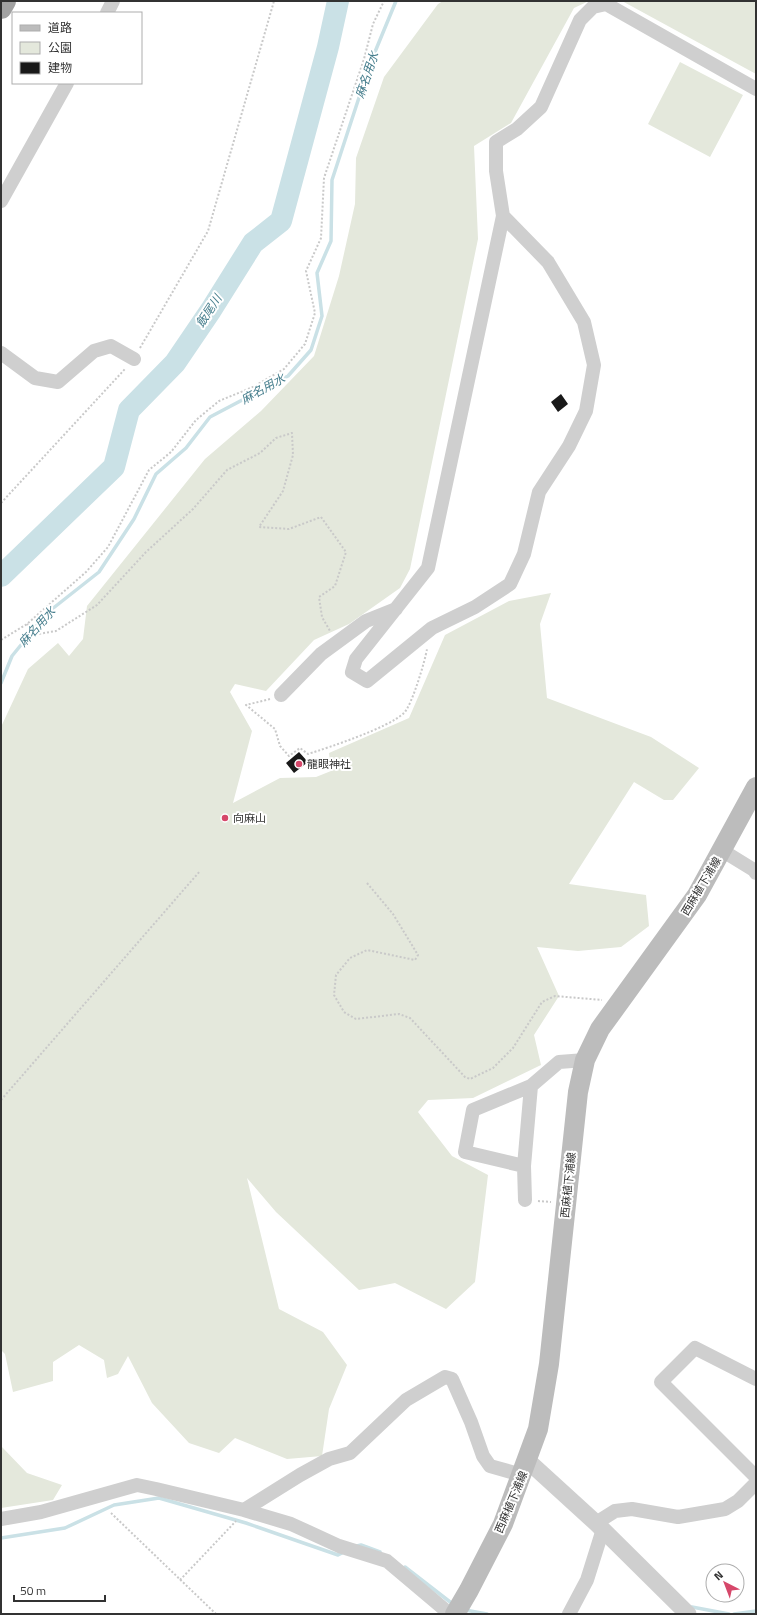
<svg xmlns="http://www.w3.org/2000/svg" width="757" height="1615" font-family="'Titillium Web','Noto Sans JP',sans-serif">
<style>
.green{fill:#e4e8dc}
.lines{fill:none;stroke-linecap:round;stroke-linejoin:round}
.stream{stroke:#cae1e6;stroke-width:3.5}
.river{stroke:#cae1e6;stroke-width:22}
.building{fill:#191919}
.path{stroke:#c9c9c9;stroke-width:2;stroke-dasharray:2 2;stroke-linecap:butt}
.minor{stroke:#cfcfcf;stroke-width:14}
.tertiary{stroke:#cfcfcf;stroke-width:17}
.secondary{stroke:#bcbcbc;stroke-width:20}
.trunk{stroke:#a2a2a2;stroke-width:22}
.poi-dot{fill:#d6476a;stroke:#fff;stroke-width:1.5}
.labels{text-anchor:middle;stroke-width:4;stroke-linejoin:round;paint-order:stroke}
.poi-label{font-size:11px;fill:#323232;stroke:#fff;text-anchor:start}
.street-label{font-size:11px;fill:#323232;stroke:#fff}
.water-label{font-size:12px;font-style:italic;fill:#467e8d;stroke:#fff}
</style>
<rect width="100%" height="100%" fill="#fff"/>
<path class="green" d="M443,1H589L574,8L511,123L474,146L478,239L410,569L400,588L349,624L314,640L266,691L235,684L230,692L252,731L233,803L280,778L316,777L331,771L329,753L409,718L445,635L509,601L551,593L540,624L547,698L651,737L699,768L673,800H664L634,782L569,884L646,895L649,926L621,947L578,951L537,947L559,996L534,1035L541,1065L473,1098L428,1100L418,1112L452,1156L488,1175L475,1282L446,1309L395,1283L359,1290L276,1212L247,1178L279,1309L323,1332L347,1365L329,1409L322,1456L287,1459L235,1438L219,1453L189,1443L152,1403L128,1356L118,1374L107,1378L104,1360L79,1345L53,1362V1381L13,1392L5,1354L1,1350V727L28,669L58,643L69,656L83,639L87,606L205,459L261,411L314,356L339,276L355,204L356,158L384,77L438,4Z
M622,1H756V74Z
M680,62L743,95L710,157L648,124Z
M1,1446L27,1473L62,1485L53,1500L1,1508Z"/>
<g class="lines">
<path class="stream" d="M1,683L12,656L47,613L99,572L134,519L156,474L186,448L210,417L288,376L311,350L322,316L317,273L331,241L332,180L370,64L396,1
M1,1538L65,1528L114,1505L159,1498L246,1523L338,1555L344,1552
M357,1546L361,1545L380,1552
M405,1567L454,1605
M692,1607L729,1614
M465,1610L487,1614
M734,1614L756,1611"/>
<path class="river" d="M1,576L114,467L129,410L175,363L211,310L253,243L281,221L328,47L338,1"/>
</g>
<path class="building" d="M561,394L568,404L558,412L551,402Z
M299,752L308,762L294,773L286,763Z"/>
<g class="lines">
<path class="path" d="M140,348L208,231L274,1
M1,503L125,369
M27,624L38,634L56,631L97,605L146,552L193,509L227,470L260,453L276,438L292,433L293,455L283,491L259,527L289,529L321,517L346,552L335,586L319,597L322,617L330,631
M1,640L27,624L86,572L108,547L149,470L171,452L196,420L219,401L253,387L284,369L305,344L315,313L306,271L321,238L324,178L364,59L373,24L384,1
M270,699L246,705L275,729L280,746L289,756L300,748L308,754C330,747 388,728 404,713C412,705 425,661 427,649
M367,883L393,914L418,955L415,960L367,950L350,958L336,975L334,995L344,1012L356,1019L399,1014L410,1018L465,1077L470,1079L493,1068L513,1048L542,1002L555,996L602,1000
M1,1100L200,871
M538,1201L551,1202
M111,1513L216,1614
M180,1580L236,1521"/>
<path class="minor" d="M107,13L113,1
M1,201L67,83
M503,216L428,568L356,659L352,672L367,681L432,628L475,607L510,584L524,554L539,492L569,446L586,411L594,365L584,322L548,262L503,216L496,171V142L517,129L541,107L580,20L593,7L606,4L756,89
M1,353L35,378L58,382L94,351L111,346L134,359
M281,695L321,654L366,621L396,609
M723,851L754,870L756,873
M531,1086L524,1166L465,1152L473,1110L531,1086L559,1062L585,1060
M524,1166L525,1200
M756,1379L695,1348L661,1382L756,1477
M244,1510L300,1475L329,1459L350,1453L406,1400L445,1377L452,1379L471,1422L483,1456L490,1466L522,1475
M1,1519L41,1512L137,1485L156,1489L244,1510L291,1524L339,1546L387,1561L450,1614
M596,1523L615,1511L632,1509L678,1517L725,1509L738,1501L756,1483
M569,1614L587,1580L603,1529"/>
<path class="tertiary" d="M528,1461L596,1523L688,1614"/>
<path class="secondary" d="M455,1614L469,1590L503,1524L538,1429L549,1364L578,1092L585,1060L600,1029L697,895L756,787"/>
<path class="trunk" d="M1,8L5,1"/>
</g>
<g class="poi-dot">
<circle cx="299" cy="764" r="4"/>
<circle cx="225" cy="818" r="4"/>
</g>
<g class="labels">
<g class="poi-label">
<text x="307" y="768">龍眼神社</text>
<text x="233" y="822">向麻山</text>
</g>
<g class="street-label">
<text transform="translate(701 886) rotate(-59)" y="4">西麻植下浦線</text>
<text transform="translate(568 1185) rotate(-84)" y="4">西麻植下浦線</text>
<text transform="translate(511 1502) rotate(-67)" y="4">西麻植下浦線</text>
</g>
<g class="water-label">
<text transform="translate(367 75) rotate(-71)" y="4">麻名用水</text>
<text transform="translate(209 311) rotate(-57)" y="4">飯尾川</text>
<text transform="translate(263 389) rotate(-29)" y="4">麻名用水</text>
<text transform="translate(37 627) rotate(-48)" y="4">麻名用水</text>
</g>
</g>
<rect width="757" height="1615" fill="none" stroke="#323232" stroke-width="4"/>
<rect x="12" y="12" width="130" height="72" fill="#ffffff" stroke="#adadad"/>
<rect x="20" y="25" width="20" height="6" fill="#bcbcbc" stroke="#adadad"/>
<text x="48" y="32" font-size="12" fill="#323232">道路</text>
<rect x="20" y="42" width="20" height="12" fill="#e4e8dc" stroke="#adadad"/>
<text x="48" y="52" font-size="12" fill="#323232">公園</text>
<rect x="20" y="62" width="20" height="12" fill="#191919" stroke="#adadad"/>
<text x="48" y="72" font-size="12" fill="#323232">建物</text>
<g transform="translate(725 1583) rotate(318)"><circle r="19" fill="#ffffff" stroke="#adadad"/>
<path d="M0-3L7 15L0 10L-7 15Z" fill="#d6476a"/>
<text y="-6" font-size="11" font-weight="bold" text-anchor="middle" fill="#323232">N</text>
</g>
<path d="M14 1595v6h91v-6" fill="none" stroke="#323232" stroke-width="2"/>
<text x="20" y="1595" font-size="12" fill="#323232" stroke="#ffffff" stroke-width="3" paint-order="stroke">50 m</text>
</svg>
